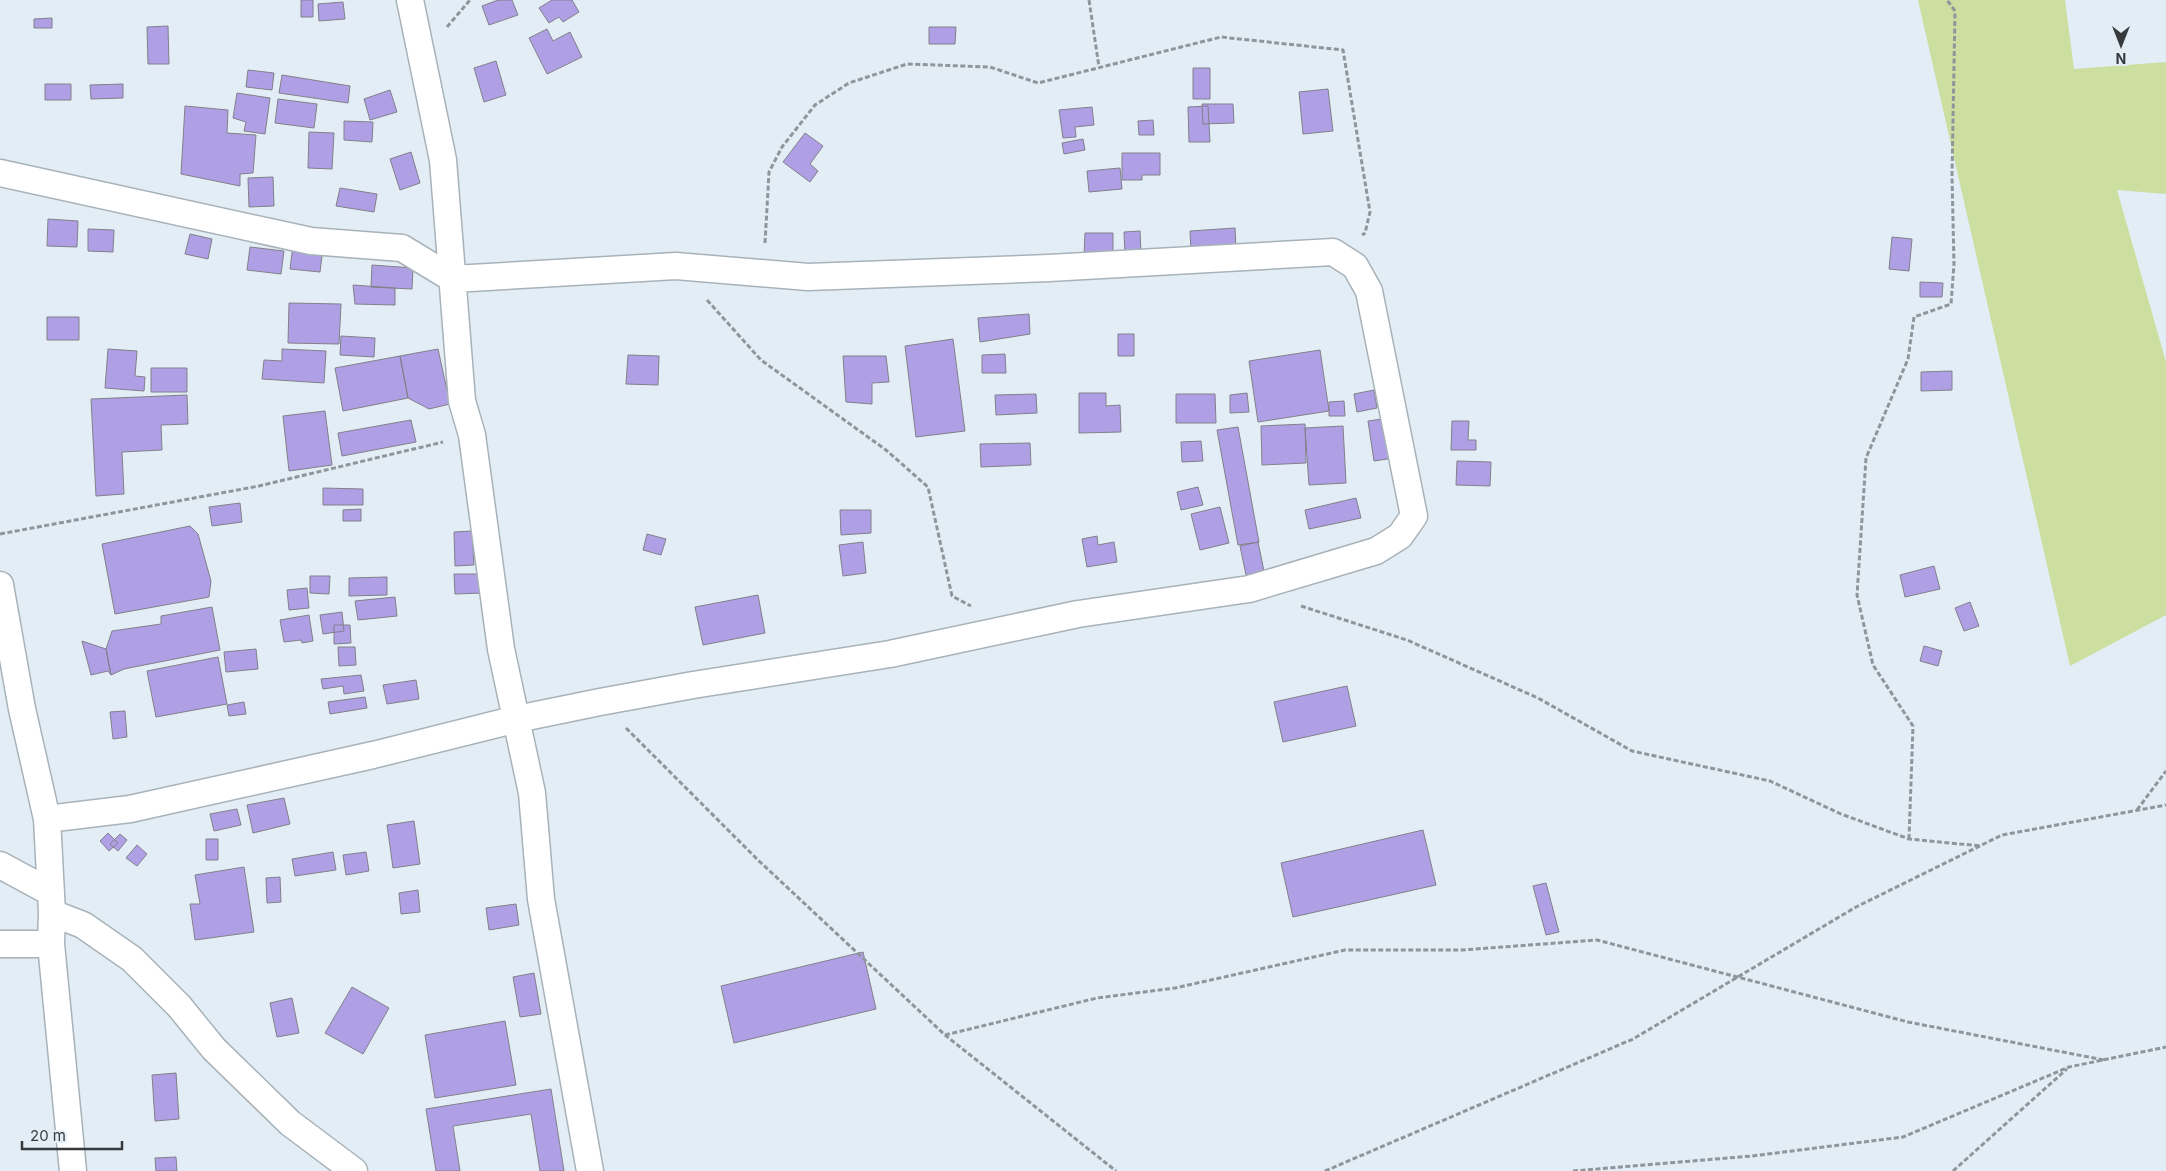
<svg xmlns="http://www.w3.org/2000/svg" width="2166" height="1171" font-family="Inter,sans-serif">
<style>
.green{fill:#ccdea0}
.building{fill:#afa0e5;stroke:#81808a}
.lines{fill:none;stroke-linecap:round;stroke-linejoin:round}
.street-casing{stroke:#a8b2b9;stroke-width:29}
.path{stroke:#8f969b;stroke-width:3;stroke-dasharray:5 2.5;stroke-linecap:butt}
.street{stroke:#fff;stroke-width:26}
</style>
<rect width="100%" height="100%" fill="#e3edf5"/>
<path class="green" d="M1918,0H2065L2074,69L2166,62V194L2117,190L2166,362V615L2070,666Z"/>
<path class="building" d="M301,0H313V17H301Z
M498,0H512L518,15L489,25L482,6Z
M552,0H572L579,12L563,22L559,17L549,23L539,8Z
M343,2L345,19L319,21L318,4Z
M52,18V28H34V19Z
M168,26L169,64H148L147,27Z
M929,27H956L955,44H929Z
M547,29L553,41L570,32L582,57L547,74L529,38Z
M496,61L506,95L484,102L474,68Z
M1193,68H1210V99H1193Z
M248,70L274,73L272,90L246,87Z
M282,75L350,86L348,103L279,93Z
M45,84H71V100H45Z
M123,84V98L91,99L90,85Z
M1328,89L1333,131L1303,134L1299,92Z
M390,90L397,112L370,120L364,99Z
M237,93L270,98L265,134L244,131L246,122L233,118Z
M278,99L317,104L314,128L275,123Z
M1202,104H1233L1234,123L1203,124Z
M185,106L228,110L227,133L256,135L253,173L240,174V186L181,174Z
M1208,106L1210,142H1189L1188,107Z
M1092,107L1094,125L1075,127L1076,137L1063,138L1059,110Z
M1153,120L1154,135H1139L1138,121Z
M344,121L373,122L372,142L344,140Z
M309,132L334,133L332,169L308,168Z
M805,133L823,146L810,164L818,171L810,182L783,162Z
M1083,139L1085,150L1064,154L1062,143Z
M411,152L420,183L400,190L390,159Z
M1122,153H1160V175H1142V180H1122Z
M1120,168L1122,189L1089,192L1087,171Z
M273,177L274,206L249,207L248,178Z
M340,188L377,194L374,212L336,206Z
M48,219L78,221L77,247L47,246Z
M1235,228L1236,248L1191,251L1190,231Z
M88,229L114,230L113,252L88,251Z
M1140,231L1141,254H1125L1124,232Z
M1085,233H1113V257L1084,256Z
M190,234L212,239L208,259L185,254Z
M1892,237L1912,239L1909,271L1889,269Z
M293,245L323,248L320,272L290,269Z
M250,247L284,251L281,274L247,270Z
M372,265L413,268L412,289L371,287Z
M1920,282L1943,283L1942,297H1920Z
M353,285L395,288V305L355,304Z
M289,303L341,304L339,344L288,343Z
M1029,314L1030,334L980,342L978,318Z
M47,317H79V340H47Z
M1118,334H1134V356H1118Z
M341,336L375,338L374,357L340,355Z
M953,339L965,431L916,437L905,346Z
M108,349L137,351L135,376L145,377L144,391L105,388Z
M282,349L326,351L324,383L262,379L264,360L282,361Z
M438,349L450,404L429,409L408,398L400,356Z
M1320,350L1329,411L1258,422L1249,361Z
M1005,354L1006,373H982V355Z
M628,355L659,356L658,385L626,384Z
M400,356L408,398L343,411L335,368Z
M843,356H886L889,382L872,383V404L846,402Z
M151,368H187V392H151Z
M1952,371V390L1921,391V372Z
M1374,390L1377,408L1357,412L1354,394Z
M1079,393H1106V406L1120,405L1121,432L1079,433Z
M1247,393L1249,412L1230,413V395Z
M1036,394L1037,413L996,415L995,395Z
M1176,394H1215L1216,423H1176Z
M187,395L188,424L161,425L162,450L122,452L124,494L96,496L91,399Z
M1344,401L1345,416H1329V402Z
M325,411L332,465L289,471L283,416Z
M1389,418L1394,458L1374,461L1368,421Z
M411,420L416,442L342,456L338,433Z
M1452,421H1469L1468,440H1476V450H1451Z
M1305,424L1306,463L1262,465L1261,426Z
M1343,426L1346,483L1309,485L1305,428Z
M1238,427L1259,542L1238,545L1217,430Z
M1201,441L1203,461L1182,462L1181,442Z
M1030,443L1031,465L981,467L980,444Z
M1457,461L1491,462L1490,486L1456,485Z
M1198,487L1203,505L1181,510L1177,492Z
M323,488L363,489V505H323Z
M1356,498L1361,518L1309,529L1305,510Z
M240,503L242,522L212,526L209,507Z
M1220,507L1229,543L1200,550L1191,514Z
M361,509V521H343V510Z
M840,510H871V533L841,535Z
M190,526L198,534L211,581L209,597L115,614L102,544Z
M472,531L474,565L455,566L454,532Z
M647,534L666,539L661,555L643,550Z
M1097,536L1098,545L1114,542L1117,562L1087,567L1082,539Z
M863,542L866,573L843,576L839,545Z
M1258,542L1264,571L1246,575L1240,546Z
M1934,566L1940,589L1905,597L1900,575Z
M454,574H481L482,593L455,594Z
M310,576H330L329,594L310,593Z
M387,577V595L349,596V578Z
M307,588L309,608L289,610L287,590Z
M758,595L765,633L703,645L695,607Z
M395,597L397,616L358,620L355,601Z
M1970,602L1979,626L1964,631L1955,608Z
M212,607L220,650L124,669L111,675L106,649L112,631L161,624V616Z
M342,612L344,631L323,634L320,615Z
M309,615L313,641L302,643L301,640L284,642L280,620Z
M334,625H350L351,643L334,644Z
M82,641L106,649L111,675L108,671L91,675Z
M1924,646L1942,651L1938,666L1920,661Z
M338,647H355L356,665L339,666Z
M256,649L258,669L226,672L224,652Z
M218,657L227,704L156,717L147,671Z
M361,675L364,691L344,694L343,686L323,689L321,679Z
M416,680L419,699L387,704L383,685Z
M1347,686L1356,726L1283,742L1274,702Z
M365,697L367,708L330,714L328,702Z
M244,702L246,714L229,716L227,705Z
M125,711L127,737L113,739L110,712Z
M284,798L290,824L253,833L247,805Z
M237,809L241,825L214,831L210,814Z
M414,821L420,864L393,868L387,825Z
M1423,830L1436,885L1293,917L1281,863Z
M108,833L118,843L109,851L100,841Z
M120,834L127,840L118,851L110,844Z
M206,839H218V860H206Z
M137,845L147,854L137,866L126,858Z
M333,852L336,870L295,876L292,859Z
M366,852L369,871L346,875L343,855Z
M244,867L254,932L195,940L190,904H200L195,875Z
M280,877L281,902L267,903L266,878Z
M1546,883L1559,932L1546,935L1533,886Z
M418,890L420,912L401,914L399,893Z
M516,904L519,925L489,930L486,908Z
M863,952L876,1009L734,1043L721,986Z
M534,973L541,1014L520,1017L513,977Z
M352,987L389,1008L363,1054L325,1033Z
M292,998L299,1033L277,1037L270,1003Z
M505,1021L516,1085L435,1098L425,1035Z
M176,1073L179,1119L155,1121L152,1075Z
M551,1089L564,1171H540L531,1114L453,1126L460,1171H436L426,1109Z
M176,1157L177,1171H156L155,1158Z"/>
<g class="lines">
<defs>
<path id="street" d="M410,0L443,160L462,401L472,435L501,649L532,793L541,899L590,1171
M0,173L311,241L402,248L453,279L676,266L808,277L1049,268L1333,252L1355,266L1369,291L1414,516L1400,536L1376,551L1249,589L1078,614L890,654L693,685L600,702L517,719L373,755L130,809L47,819
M0,585L22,709L47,819L52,913L51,944L73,1171
M0,865L50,892
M52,913L83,925L132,959L179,1006L214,1049L290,1123L354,1171
M0,944H51"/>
</defs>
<use href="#street" class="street-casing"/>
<path class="path" d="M1089,0L1099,67
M447,27L470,0
M765,243L769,172L782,147L815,105L849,83L907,64L990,67L1038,83L1221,37L1343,50L1370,212L1365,233L1362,235
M707,300L761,360L886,450L928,487L952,596L971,606
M0,534L259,486L443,442
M1301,606L1407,640L1538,698L1632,751L1770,781L1841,814L1909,839L1981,846
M626,728L758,860L945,1035L1116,1171
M2137,810L2166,771
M1909,839L1913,726L1873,665L1857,595L1866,458L1908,359L1914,317L1951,304L1954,264L1952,176L1955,11L1947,0
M945,1035L1097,998L1175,988L1345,950H1462L1597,940L1908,1022L2104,1060
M1325,1171L1633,1039L1856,907L2002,835L2166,805
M1573,1171L1752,1156L1903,1137L2069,1067L2166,1047
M1953,1171L2067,1069"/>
<use href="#street" class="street"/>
</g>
<g transform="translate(2121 45) rotate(180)" stroke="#e3edf5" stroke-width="4" paint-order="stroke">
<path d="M0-4L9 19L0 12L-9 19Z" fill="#363a3d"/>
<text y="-8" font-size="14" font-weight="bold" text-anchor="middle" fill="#363a3d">N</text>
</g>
<path d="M22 1141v8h100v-8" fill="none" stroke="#363a3d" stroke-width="2.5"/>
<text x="30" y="1141" font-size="15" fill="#363a3d" stroke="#e3edf5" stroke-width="4" paint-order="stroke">20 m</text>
</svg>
